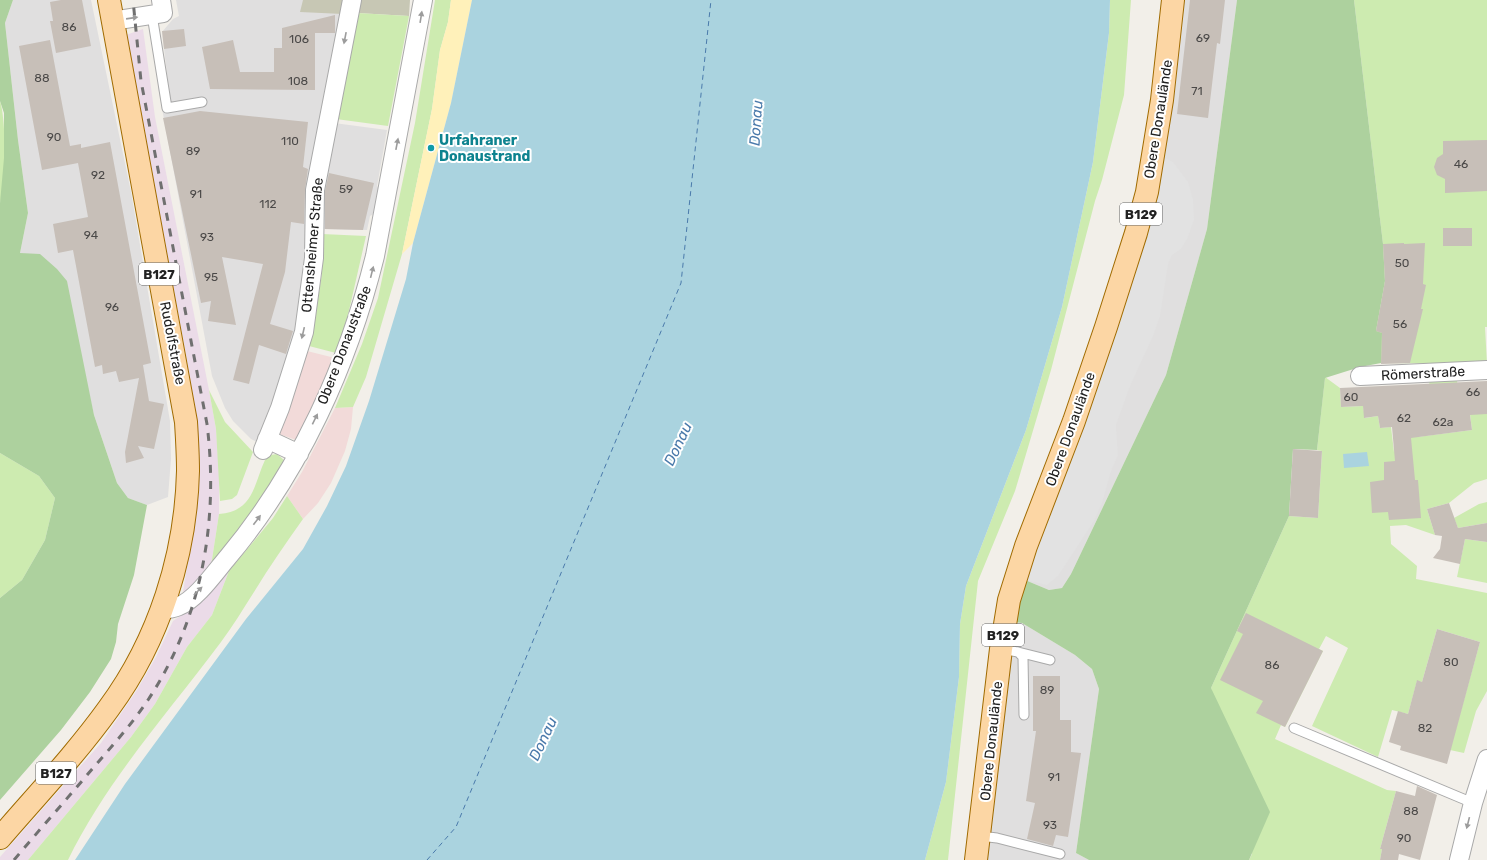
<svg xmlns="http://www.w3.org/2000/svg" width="1487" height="860" font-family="Rubik,sans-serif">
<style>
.residential{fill:#e0dfdf}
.commercial{fill:#f2dad9}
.industrial{fill:#ebdbe8}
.construction{fill:#c7c7b4}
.grass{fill:#cdebb0}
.forest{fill:#add19e}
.sand{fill:#fff1ba}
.parking{fill:#e2e2e2}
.water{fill:#aad3df}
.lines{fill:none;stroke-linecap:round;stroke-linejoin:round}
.ferry{stroke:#4a7aab;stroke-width:1;stroke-dasharray:5 4;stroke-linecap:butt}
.building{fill:#c7bfb8}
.lane-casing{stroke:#a9a9a9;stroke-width:11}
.street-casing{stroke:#a9a9a9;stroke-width:20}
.primary-casing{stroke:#a06b00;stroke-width:24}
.lane{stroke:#fff;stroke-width:9}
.street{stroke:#fff;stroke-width:18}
.primary{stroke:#fcd6a4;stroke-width:22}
.rail{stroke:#707070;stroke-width:3;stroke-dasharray:8 8;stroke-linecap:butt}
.oneway{fill:#9c9c9c}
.culture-dot{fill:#0f9aa8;stroke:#fff;stroke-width:1.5}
.labels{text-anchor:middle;stroke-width:4;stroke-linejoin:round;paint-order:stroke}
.number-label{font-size:12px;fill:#4b4948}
.shield{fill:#fff;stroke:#646464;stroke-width:1}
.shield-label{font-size:13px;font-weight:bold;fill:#222}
.street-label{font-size:14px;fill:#222;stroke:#fff}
.culture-label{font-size:14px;font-weight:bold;fill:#0d838f;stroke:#fff;text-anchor:start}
.water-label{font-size:15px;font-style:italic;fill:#4a7aab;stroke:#fff}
</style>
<rect width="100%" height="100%" fill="#f2efe9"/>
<path class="residential" d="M13,0H91L131,192L170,421L171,459L168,497L147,505L128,498L117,483L94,415L84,371L20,253L28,213L18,140L5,23Z
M176,0H344L307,238L300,317L276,397L257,442L251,439L233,421L225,408L212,376L158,87L168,82L162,32L173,19L179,16Z
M1181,0H1237L1207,229L1166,375L1071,574L1062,588L1049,590L1025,580L1127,308L1163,165L1175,75Z
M334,123L387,130L377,186L381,193L377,212L370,216L367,230L322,229L319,196Z
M1013,622L1022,623L1075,655L1092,669L1099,689L1076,853L1089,860H984L992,817Z"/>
<path class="commercial" d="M307,351L335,358L299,441L279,434Z
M353,407L351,429L345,451L331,483L318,503L303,519L287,496L302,472L335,408Z"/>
<path class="industrial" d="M143,29L155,117L209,390L216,429L219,471V514L211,566L188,590L183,592L197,505L199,470L195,416L187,360L126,35Z
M229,571L212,615L187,647L155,704L131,737L28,860H0V857L101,743L137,690L156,657L173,621L185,613Z"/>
<path class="construction" d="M303,0H343V14L300,12Z
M359,0H410L409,16L357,13Z"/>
<path class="grass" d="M435,0H451L448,22L440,50L432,109L402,254L366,377L353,407L335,408L362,344L378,298L415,123Z
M1110,0H1131L1124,95L1102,180L1095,201L1051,370L1015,491L978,581L948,860H925L946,782L959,677L960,624L966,586L1026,430L1062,307L1093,162L1109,33Z
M1354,0H1487V327H1485L1487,364L1381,363L1376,331L1385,281L1383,244Z
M357,13L409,16L388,126L336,119Z
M0,101C6,119 7,185 0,203Z
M322,234L366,236L348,315L336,353L309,346L316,313L322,273Z
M1325,377L1340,388L1341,407L1363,406L1365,418L1378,416L1380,428L1391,427L1394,452L1407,396L1430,394L1429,379L1457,380L1459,406L1414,414L1417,437L1472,430L1469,406L1487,405V479L1474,483L1449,503L1427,509L1435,535L1406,525L1390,526L1391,544L1417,566L1416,579L1487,593V691L1476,711L1464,753L1450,750L1480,642L1437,629L1422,682L1417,681L1408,714L1392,710L1378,757L1312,726L1348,648L1326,636L1319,649L1323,651L1285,727L1281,725L1275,739L1387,790L1396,791L1380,849H1382L1380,860H1249L1252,854L1211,688L1289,516L1318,518L1322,451L1317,450Z
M209,390L225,422L253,452L237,495L232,499L220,501L216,429Z
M0,453L39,476L55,498L45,540L22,580L0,598Z
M277,454L285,461L286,468L211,566L219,514C254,511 253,486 265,460L271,455Z
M287,496L303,519C286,543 269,567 254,592C243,609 233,626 221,642C168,713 107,780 68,860H28L131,737L155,704L187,647L212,615L229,571L273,518Z
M1487,502V523L1458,528L1454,518L1479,504Z
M1465,539L1487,542V583L1457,577Z"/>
<path class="forest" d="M0,0H13L5,23L18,140L28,213L20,253L40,254L57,269L67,281L94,415L117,483L128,498L147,505L134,575L118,624L116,642L111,659L90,692L61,730L0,800V598L22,580L45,540L55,498L39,476L0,453V203L4,158V113L0,101Z
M1237,0H1354L1383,244L1385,281L1376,331L1382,333L1381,363L1360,367L1325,378L1317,450L1293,449L1289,516L1211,688L1270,812L1249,860H1089L1076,853L1099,689L1092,669L1075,655L1022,623L1013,622L1025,580L1049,590L1062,588L1071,574L1166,375L1207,229Z"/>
<path class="sand" d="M451,0H472L451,103L413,243L402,254L432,109L440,50L448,22Z"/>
<path class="parking" d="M1162,156L1173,162L1188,182L1193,200L1194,220L1187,239L1181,249L1172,255L1168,264L1160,316L1153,336L1130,386L1116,425L1118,455L1111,471L1102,503L1094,521L1058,576L1047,585L1022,579L1088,408L1143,250Z"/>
<path class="water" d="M472,0H1110L1109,33L1093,162L1062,307L1026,430L966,586L960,624L959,677L946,782L925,860H75L125,784L246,619L303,549L327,506L346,466L369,401L406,279L413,243L451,103Z
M1367,452L1369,466L1344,468L1343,454Z"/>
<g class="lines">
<path class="ferry" d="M427,860L456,827L681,283L711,0"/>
</g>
<path class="building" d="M61,0H82L91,46L56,53L50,21H53L50,2Z
M1190,0H1225L1220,44L1217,43L1208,118L1177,114Z
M335,15V33H315V90L210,89L202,47L233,40L240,72H274V48H282V28Z
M184,29L186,46L164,49L162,31Z
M50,40L70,146L81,144V148L110,142L151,363L143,365L149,401L164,404L154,449L138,446L144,458L126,463L125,452L139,378L119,382L116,371L103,374L102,365L95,367L73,250L58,253L53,224L88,217L78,163L42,170L19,46Z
M200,111L308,122L303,167L308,169L305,190L304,224L291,222L285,272L270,324L293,331L286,354L259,345L249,384L233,380L263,264L222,257L236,325L208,321L211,301L201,303L163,118Z
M1487,140V191L1445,193V179L1437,175L1434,167L1437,158L1443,154V141Z
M329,173L374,183L363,230L325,229V191Z
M1443,228H1472V246H1443Z
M1404,243V244L1425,243L1423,284L1426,285L1421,309H1423L1410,363L1381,364L1382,333L1376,331L1385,281L1383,244Z
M1487,381V414L1470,415L1472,430L1411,438L1415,480H1418L1421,518L1389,520L1388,512L1372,513L1370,482L1384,480V462L1395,461L1392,427L1380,428L1378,416L1364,418L1363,406L1341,407L1340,388Z
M1293,449L1322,451L1318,518L1289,516Z
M1449,503L1458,528L1487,523V542L1465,539L1460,564L1433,558L1440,549L1442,536L1435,535L1427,509Z
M1246,613L1323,651L1285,727L1256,713L1263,701L1220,680L1243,634L1237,631Z
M1437,629L1480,642L1447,764L1400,750L1401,746L1389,742L1398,711L1408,714L1417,680L1422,682Z
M1033,676H1060V720H1071V752L1081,753L1068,837L1056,835L1053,846L1027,839L1035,803L1026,801L1036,731H1033Z
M1417,786L1437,795L1420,860L1399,854L1398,860H1380L1382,849H1380L1396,791L1415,796Z"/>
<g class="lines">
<defs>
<path id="lane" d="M152,15L167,108L202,102
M1001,649L1018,652L1023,657L1024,715
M1018,652L1050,660
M1294,728L1473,803
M980,836L997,838L1060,854"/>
<path id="street" d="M112,21L163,13L161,0
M1360,376L1487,370
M267,439L299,454
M263,450L280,408L304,332L314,258L315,190L352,0
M161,610C167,609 174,609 179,606C196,600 216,571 228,557C300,471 348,365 375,256L423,0
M1459,860L1473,803L1487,759"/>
<path id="primary" d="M0,838C37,795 76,754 109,708C159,640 186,555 188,471C188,455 187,438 186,422L109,0
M976,860L1001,649L1009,600L1026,546L1074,421L1106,327L1136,233L1147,192L1162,100L1173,0"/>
</defs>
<use href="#lane" class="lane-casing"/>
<use href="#street" class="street-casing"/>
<use href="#primary" class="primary-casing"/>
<use href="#lane" class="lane"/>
<use href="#street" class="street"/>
<use href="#primary" class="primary"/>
<path class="rail" d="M14,860C40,829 67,799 93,768C112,746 132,724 148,700C202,618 219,521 207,424L141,81L133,0"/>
</g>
<defs><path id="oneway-solid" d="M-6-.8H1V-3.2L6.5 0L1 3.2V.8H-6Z"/></defs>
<g class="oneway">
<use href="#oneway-solid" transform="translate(421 17) rotate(-81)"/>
<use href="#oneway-solid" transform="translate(132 18) rotate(-8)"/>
<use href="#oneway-solid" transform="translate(345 38) rotate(101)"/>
<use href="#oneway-solid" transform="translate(397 144) rotate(-79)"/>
<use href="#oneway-solid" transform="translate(372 272) rotate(-76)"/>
<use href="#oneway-solid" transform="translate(303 333) rotate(103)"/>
<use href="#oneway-solid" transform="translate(315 419) rotate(-64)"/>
<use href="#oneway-solid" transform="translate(257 520) rotate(-53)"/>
<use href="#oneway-solid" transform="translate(198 591) rotate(-45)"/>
<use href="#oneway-solid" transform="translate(1468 823) rotate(104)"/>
</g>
<circle class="culture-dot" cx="431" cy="148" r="4"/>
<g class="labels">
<g class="number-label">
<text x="69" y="31">86</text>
<text x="1203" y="42">69</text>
<text x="299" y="43">106</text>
<text x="42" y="82">88</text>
<text x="298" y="85">108</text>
<text x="1197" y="95">71</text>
<text x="54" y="141">90</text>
<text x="290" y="145">110</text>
<text x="193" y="155">89</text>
<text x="1461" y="168">46</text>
<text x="98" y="179">92</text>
<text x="346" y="193">59</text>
<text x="196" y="198">91</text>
<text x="268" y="208">112</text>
<text x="91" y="239">94</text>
<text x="207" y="241">93</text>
<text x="1402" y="267">50</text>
<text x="211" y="281">95</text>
<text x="112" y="311">96</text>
<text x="1400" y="328">56</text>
<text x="1473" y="396">66</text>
<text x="1351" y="401">60</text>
<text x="1404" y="422">62</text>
<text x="1443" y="426">62a</text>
<text x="1451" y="666">80</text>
<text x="1272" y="669">86</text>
<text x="1047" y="694">89</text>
<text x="1425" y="732">82</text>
<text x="1054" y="781">91</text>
<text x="1411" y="815">88</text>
<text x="1050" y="829">93</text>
<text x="1404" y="842">90</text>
</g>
<g class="shield">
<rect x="1120" y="203" width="42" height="22" rx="3"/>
<rect x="139" y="263" width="40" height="22" rx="3"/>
<rect x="982" y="624" width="42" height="22" rx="3"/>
<rect x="36" y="762" width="40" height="22" rx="3"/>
</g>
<g class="shield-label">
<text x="1141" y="219">B129</text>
<text x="159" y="279">B127</text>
<text x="1003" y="640">B129</text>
<text x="56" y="778">B127</text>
</g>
<g class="street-label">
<text transform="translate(1158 119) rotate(-81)" y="5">Obere Donaulände</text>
<text transform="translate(312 245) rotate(-85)" y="5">Ottensheimer Straße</text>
<text transform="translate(173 343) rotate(79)" y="5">Rudolfstraße</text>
<text transform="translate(344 345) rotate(-69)" y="5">Obere Donaustraße</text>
<text transform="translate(1423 373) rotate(-3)" y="5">Römerstraße</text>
<text transform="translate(1070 429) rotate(-70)" y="5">Obere Donaulände</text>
<text transform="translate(991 741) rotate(-84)" y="5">Obere Donaulände</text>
</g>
<g class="culture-label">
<text x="439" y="145">Urfahraner<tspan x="439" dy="16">Donaustrand</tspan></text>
</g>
<g class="water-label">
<text transform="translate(756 123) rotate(-86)" y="5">Donau</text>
<text transform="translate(678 444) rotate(-65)" y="5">Donau</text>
<text transform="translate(543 739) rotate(-65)" y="5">Donau</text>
</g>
</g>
</svg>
